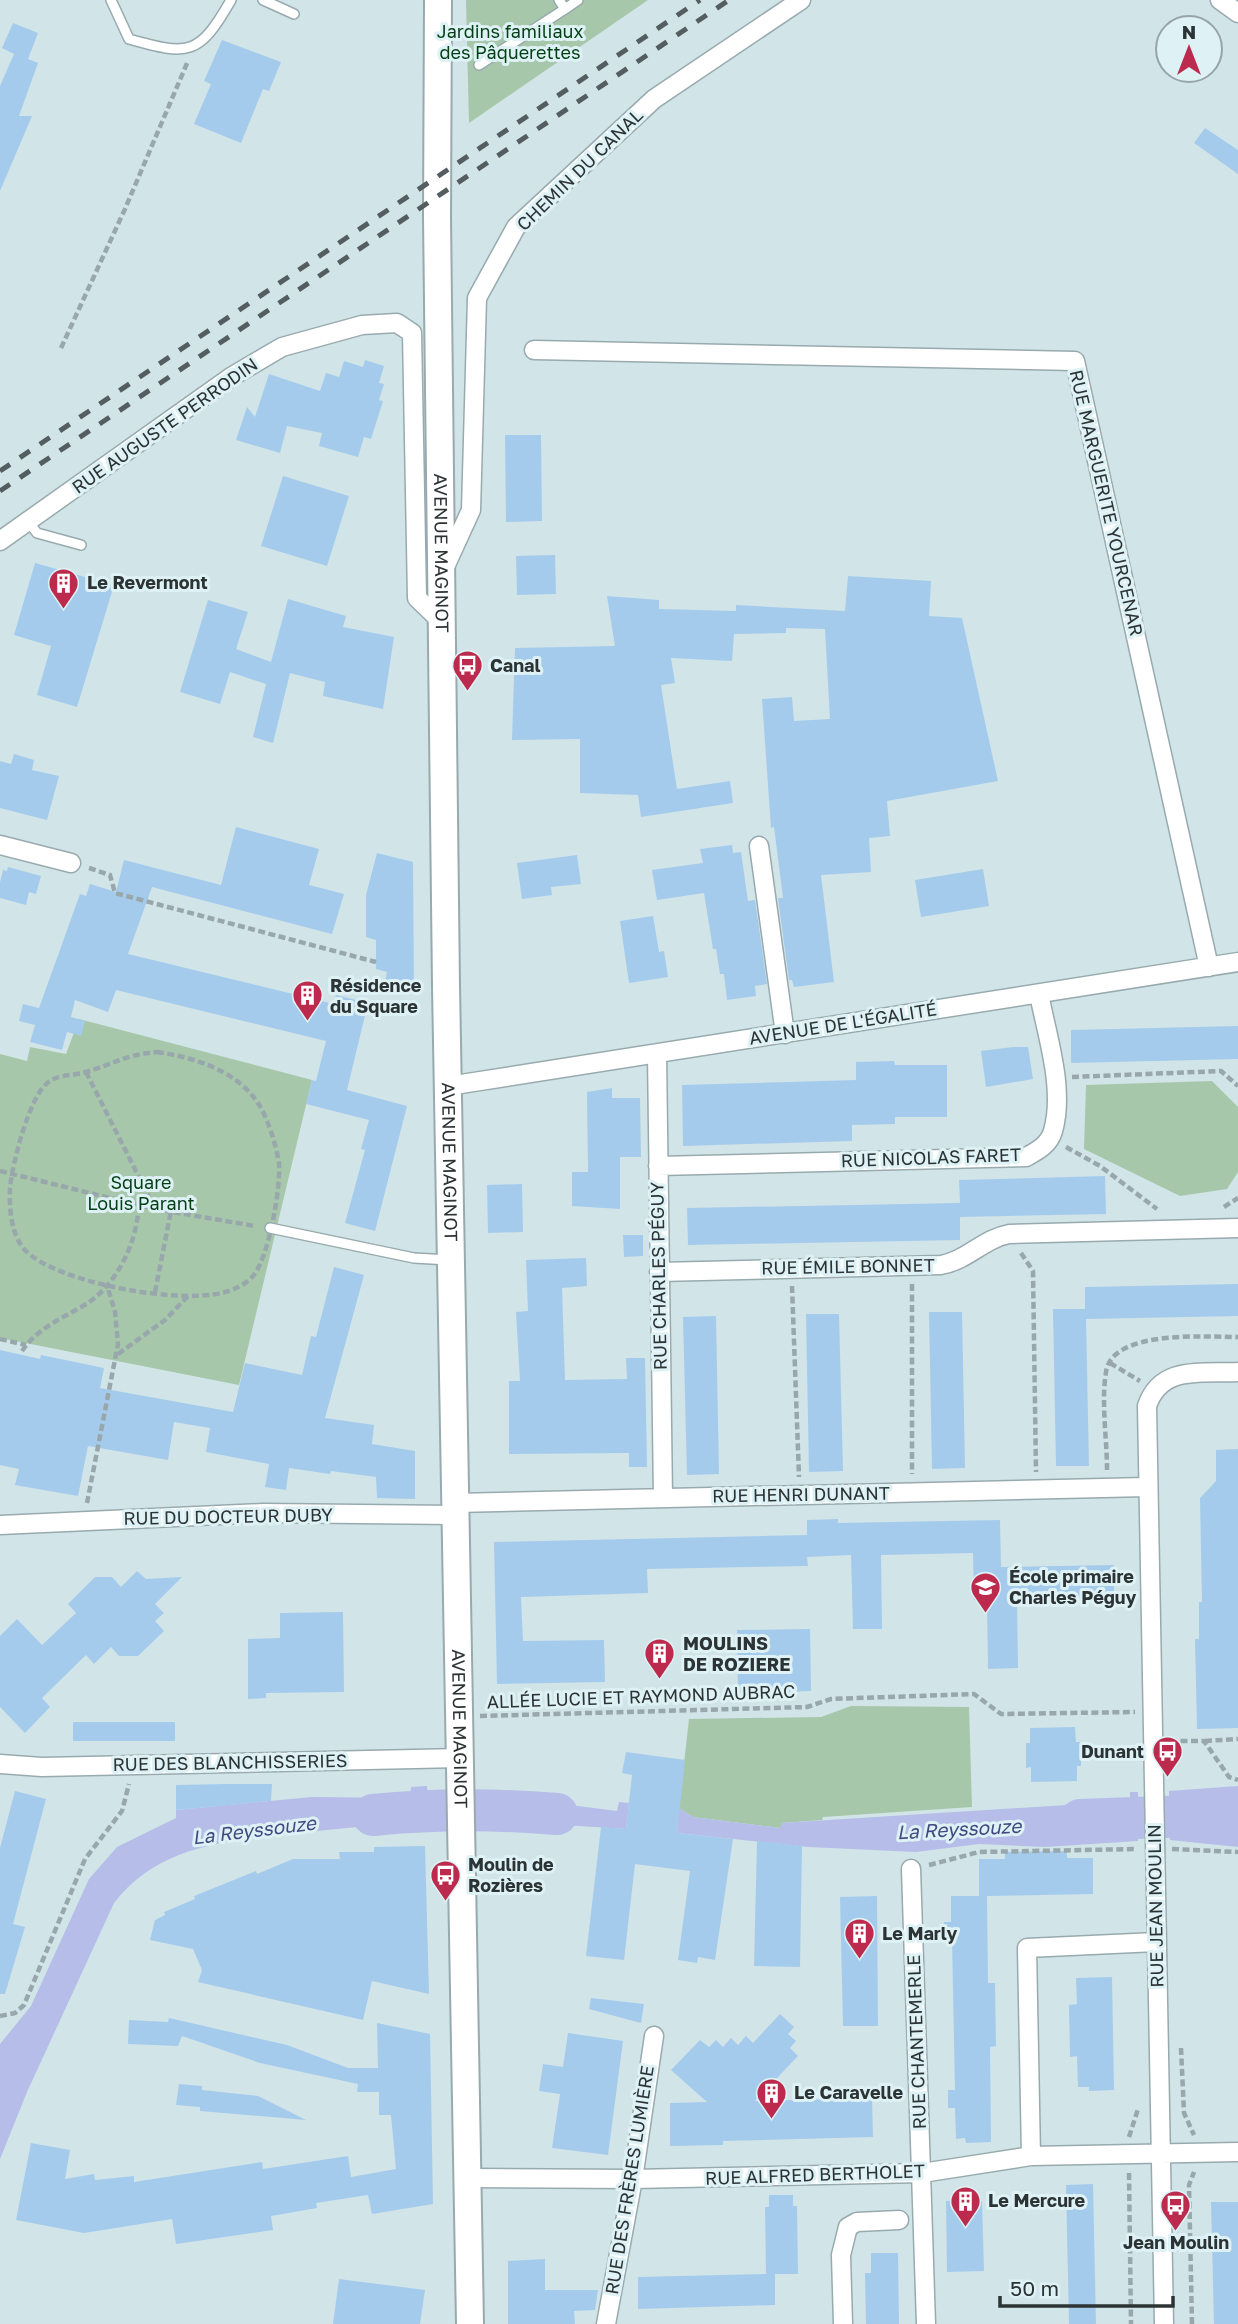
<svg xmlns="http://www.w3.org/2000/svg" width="1238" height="2324" font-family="'Golos Text',sans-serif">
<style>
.green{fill:#a7c7aa}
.water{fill:#b5bde8}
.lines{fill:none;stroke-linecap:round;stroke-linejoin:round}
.river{stroke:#b5bde8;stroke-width:42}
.building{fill:#a5cbec}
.service-casing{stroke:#98aaae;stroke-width:12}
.minor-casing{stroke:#98aaae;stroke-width:21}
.secondary-casing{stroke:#98aaae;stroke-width:30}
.path{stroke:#98a7ab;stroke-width:4.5;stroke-dasharray:7 3.5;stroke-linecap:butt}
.service{stroke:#fff;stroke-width:9}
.minor{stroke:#fff;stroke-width:18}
.secondary{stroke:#fff;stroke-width:26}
.rail{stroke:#545e61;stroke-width:5;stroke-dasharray:12 12;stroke-linecap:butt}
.labels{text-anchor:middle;stroke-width:6;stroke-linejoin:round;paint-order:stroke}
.park-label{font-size:18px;fill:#033f15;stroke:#def1f5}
.street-label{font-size:18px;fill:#2c3335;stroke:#def1f5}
.poi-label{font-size:18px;font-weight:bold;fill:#2c3335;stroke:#def1f5;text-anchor:start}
.water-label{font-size:19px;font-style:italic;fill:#424980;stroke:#def1f5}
</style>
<rect width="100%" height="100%" fill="#d1e4e8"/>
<path class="green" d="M466,0H648L469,123Z
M79,1019L312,1080L239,1385L0,1338V1054L27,1061L30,1047L66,1054Z
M1212,1081L1238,1107V1172L1227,1189L1180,1196L1084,1149L1086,1085Z
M851,1706L969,1707L972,1807L823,1817L822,1820L782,1823L781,1828L693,1817L679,1808L689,1719L821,1717Z"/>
<path class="water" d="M427,1786L430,1823C388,1823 347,1828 306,1832C236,1840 161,1842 114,1903L27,2092L0,2159V2044L31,2006L89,1879L117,1847L176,1818V1810L312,1797L410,1798L411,1787Z
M1238,1786V1847L1170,1840L1169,1791Z
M1130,1792H1138V1841L1045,1847L979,1844L916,1852L809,1847L677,1833L679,1808L693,1817L781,1828V1823L1130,1801Z
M500,1796L617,1811L619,1802L629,1803L626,1829L500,1821Z"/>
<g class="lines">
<path class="river" d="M373,1815C434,1809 496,1809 557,1814
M1080,1820L1218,1815L1238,1823"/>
</g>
<path class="building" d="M13,23L38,33L28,59L38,63L19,116H32L0,191V86L14,54L2,48Z
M222,40L281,62L269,91L263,89L241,143L194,124L211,84L204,81Z
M1205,128L1238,150V174L1194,143Z
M365,360L384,366L379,383L384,384L379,400L383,401L371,439L364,437L358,457L319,446L322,433L287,426L280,453L236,440L247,407L255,417L269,374L320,391L326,373L339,377L344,361L363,367Z
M505,435H541L542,521L506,522Z
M283,476L349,496L327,566L261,546Z
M555,555L556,594L517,595L516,556Z
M35,563L114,585L77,707L37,695L51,646L14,635Z
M848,576L931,581L929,616L962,618L998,781L887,801L890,836L869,838L871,872L821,875L834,982L794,987L792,980H789L778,898H783L774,827L771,828L762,699L792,697L794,721L830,719L825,629L786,628V633L734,634L732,661L671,658L675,683L661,685L677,789L730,781L733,803L641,817L638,795L580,793V739L512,740L515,648L615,646L607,596L659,600V609L736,611V605L845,611Z
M288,599L346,616L343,627L394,637L383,709L323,696L325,682L290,673L273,743L253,737L266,684L230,672L220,704L180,692L208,600L248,612L236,649L271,662Z
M14,754L34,760L32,770L59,776L47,820L0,808V761L11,764Z
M236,827L319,849L309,885L344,894L332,934L152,887L128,954L334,1004L336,995L368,1003L347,1090L407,1106L375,1231L345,1223L365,1150L361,1149L369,1120L306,1104L312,1080L316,1081L326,1041L116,990L108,1012L75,1000L71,1017L85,1021L81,1036L67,1032L62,1050L30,1042L35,1025L19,1021L23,1004L39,1008L80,894L86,896L90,884L116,892L124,860L221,885Z
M732,845L733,853L741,852L748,901L755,900L767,984L755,986L756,996L727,1000L724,974H720L716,949H713L704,893L657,900L652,870L703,863L700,849Z
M377,853L413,862L414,994L384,986L387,972L376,969V940L366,937V895Z
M577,855L581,884L551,887L552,895L522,899L517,863Z
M8,867L41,876L36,894L29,892L26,905L0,898V882L3,870L7,871Z
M983,869L989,906L921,917L915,880Z
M653,916L659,952L664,951L668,977L629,983L620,921Z
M1238,1026V1059L1071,1063V1030Z
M1013,1047H1028L1033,1079L986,1087L981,1051Z
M894,1061L895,1065H947V1117H895V1124L852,1125V1141L683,1146L682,1085L856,1080V1062Z
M612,1088V1098H640L641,1157H620V1209L572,1206V1172H588L587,1092Z
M1105,1176L1106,1214L960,1217V1240L688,1245L687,1208L960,1203L959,1180Z
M522,1184L523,1232L488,1233L487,1185Z
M623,1235H643V1256L624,1257Z
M586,1258L587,1286L562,1288L565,1380L627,1379L626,1358H645L647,1467H629V1453L509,1454V1381H520L516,1312L528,1311L526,1260Z
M334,1267L364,1275L325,1418L374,1425L372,1444L415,1451V1499L377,1498L376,1477L331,1471L330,1474L289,1468L286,1490L265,1487L269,1464L206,1452L210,1428L174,1422L168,1460L88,1446L78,1496L15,1485L19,1469L0,1465V1350L40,1359L41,1355L104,1368L100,1388L233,1412L245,1363L302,1375L311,1336L316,1337Z
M1238,1284V1316L1086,1319L1089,1466H1056L1053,1309H1085V1287Z
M929,1312H962L965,1468L932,1469Z
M806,1314H839L843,1471L809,1472Z
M716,1316L719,1474L687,1475L683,1317Z
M1238,1449V1728L1197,1729L1195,1639H1199V1602H1202L1200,1498L1216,1481V1450Z
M838,1519V1523L1000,1520L1001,1567L1114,1565V1596L1017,1599L1018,1668L988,1669L987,1599L974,1600L973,1553L881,1555L882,1629H853L851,1555L807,1557L808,1566L647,1569L648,1593L521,1597L523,1641L604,1640L605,1682L497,1684L494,1542L807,1535V1520Z
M137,1571L146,1579L182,1577L155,1604L164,1613L155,1621L164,1631L138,1656H119L111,1647L94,1664L86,1655L42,1698L50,1707L25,1733L0,1707V1636L17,1619L42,1645L76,1613L68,1604L95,1577H112L121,1587Z
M343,1612L344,1692L266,1693V1698L248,1699V1639L280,1638V1613Z
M810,1629L811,1691L738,1693L737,1630Z
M73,1722H175V1741H73Z
M1075,1727L1076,1742H1081V1766H1077V1781L1031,1782V1767L1026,1768V1743H1030V1728Z
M626,1752L685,1760L677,1833L733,1839L715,1960L698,1957L697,1963L678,1960L690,1871L635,1864L624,1960L586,1956L601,1827L626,1829L632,1775L622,1773Z
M224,1784H272L271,1801L176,1810V1785Z
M15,1791L46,1799L13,1924L25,1927L5,1994H0V1848Z
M757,1841L802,1846L800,1967L754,1966Z
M425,1846L429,1994L372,1981L363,2020L198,1982L202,1970L193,1949L150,1940L155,1920L165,1915L164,1912L195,1899L194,1896L256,1871L257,1874L293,1859H340L339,1852H374V1847Z
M1067,1851V1858H1093V1894L987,1896L988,1983H995L996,2046L990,2047L991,2142L966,2143L965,2138L956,2139L955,2108H948V2090H955L952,1939H944V1922H951V1896H979V1859H1005V1852Z
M877,1896L878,2026H843L840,1897Z
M1112,1977L1114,2090L1089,2091V2087H1078L1077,2056L1070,2057L1069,2005L1077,2004L1076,1978Z
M591,1998L644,2004L641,2023L589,2009Z
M780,2014L794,2027L788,2034L796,2041L790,2048L798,2056L755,2101L872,2098L873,2137L723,2141V2145L670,2146V2103L707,2102L671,2070L700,2040L709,2047L716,2040L723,2047L731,2038L738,2045L746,2036L753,2043Z
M169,2018L287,2045L348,2068H378L377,2023L430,2034L433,2204L372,2214L368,2195L316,2203L317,2208L271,2216L273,2230L176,2244L172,2219L84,2233L16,2220L31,2143L70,2150L65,2179L94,2174L95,2180L134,2176V2182L262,2162L263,2169L348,2156L351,2177L396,2169L391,2115H379V2092H357L358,2084L260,2063L182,2036L178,2046L128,2044L129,2020L168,2022Z
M568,2033L623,2041L608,2155L552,2148L560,2094L539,2091L543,2064L563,2067Z
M179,2084L202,2086V2090L258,2096L306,2120L200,2111V2107L176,2105Z
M1093,2184L1096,2324H1069L1066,2185Z
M769,2195H793V2206H797L798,2274H775V2305L638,2309V2277L766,2274L765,2207H769Z
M946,2201H982L984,2271L947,2272Z
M1211,2202H1238V2324H1214Z
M871,2253H898L899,2324H866L865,2273H871Z
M545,2259V2290H598L595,2310L574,2311L575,2324H508V2261Z
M339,2279L425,2290L420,2324H333Z"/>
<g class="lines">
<defs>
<path id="service" d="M111,0L129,39C189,56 199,56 231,0
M263,0L294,14
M559,0L565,9L578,0
M479,65L565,9
M28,521L37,533L81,545
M270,1228L414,1258L449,1260"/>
<path id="minor" d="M1220,0L1238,13
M534,350L1075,361L1209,967
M0,541L231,377L282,347L362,325L397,323L412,333L417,598L444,624
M444,569L471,510L477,298L516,227L654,99L801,0
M0,845L71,863
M759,846L785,1034
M657,1054L663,1498
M448,1086L1238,962
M658,1166L1026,1157C1037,1151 1049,1145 1053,1131C1065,1089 1047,1036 1039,994
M659,1272L941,1265C968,1260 983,1239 1009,1234L1238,1228
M455,1503L1146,1487
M0,1525L263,1513L455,1515
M0,1764L42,1767L460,1758
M911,1869L926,2324
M1031,2156L1027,1948L1156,1942
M467,2178L633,2179L922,2173L1031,2156L1238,2152
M606,2324L633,2179L654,2036
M843,2324L841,2255L848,2227L857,2222L899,2220
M1164,2324L1147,1406C1161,1365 1200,1374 1238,1372"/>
<g id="secondary">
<path id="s1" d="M438,0L437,217L446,986L470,2324"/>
</g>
</defs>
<use href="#service" class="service-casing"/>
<use href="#minor" class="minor-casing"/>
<use href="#secondary" class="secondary-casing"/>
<path class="path" d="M61,348L125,209L188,61
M89,868L110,875L115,893L376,962
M157,1052C193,1057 236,1070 258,1103C268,1119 276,1144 279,1163C281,1187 269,1257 253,1276C245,1285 234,1290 221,1293C178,1304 55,1283 24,1249C11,1234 9,1207 10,1188C12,1165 30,1092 50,1081C60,1074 74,1076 86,1072C114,1064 124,1055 157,1052Z
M86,1072L155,1209
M1072,1077L1221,1071L1238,1086
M1066,1147L1100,1166L1157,1209
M0,1171L155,1209L255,1226
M1224,1207L1238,1198
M1021,1253L1033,1271L1036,1472
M912,1284V1474
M792,1286L799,1477
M155,1292L171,1211
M0,1339L26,1345
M22,1351C37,1329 60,1319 83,1306C117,1286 137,1243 139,1204
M118,1354L165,1320L188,1296
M1110,1363L1140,1381
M1107,1470C1107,1438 1101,1403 1106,1372C1112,1329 1207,1337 1238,1337
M87,1503L118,1344L115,1312L107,1285
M480,1716L807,1707L831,1699L974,1694L1001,1714L1135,1712
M1170,1741H1204L1229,1777L1238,1780
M1205,1741L1238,1739
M1172,1849L1238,1852
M929,1865L979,1852L1136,1849
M0,2016L15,2013L24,2005L85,1859L122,1811L129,1784
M1181,2048L1184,2113L1194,2135
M1129,2137L1138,2109
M1129,2173L1131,2324
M1192,2324L1189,2185L1194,2172"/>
<use href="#service" class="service"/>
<use href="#minor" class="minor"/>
<use href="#secondary" class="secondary"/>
<path class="rail" d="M0,471L700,0
M0,491L729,0"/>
</g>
<defs>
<symbol id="building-pin" viewBox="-11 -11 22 30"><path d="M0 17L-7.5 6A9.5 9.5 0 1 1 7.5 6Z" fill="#bc2b4d" stroke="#def1f5"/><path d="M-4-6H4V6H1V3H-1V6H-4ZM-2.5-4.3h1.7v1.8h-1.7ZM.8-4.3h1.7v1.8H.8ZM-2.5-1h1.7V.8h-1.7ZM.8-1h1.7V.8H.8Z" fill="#fff"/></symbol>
<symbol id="bus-pin" viewBox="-11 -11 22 30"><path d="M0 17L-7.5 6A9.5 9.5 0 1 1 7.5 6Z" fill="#bc2b4d" stroke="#def1f5"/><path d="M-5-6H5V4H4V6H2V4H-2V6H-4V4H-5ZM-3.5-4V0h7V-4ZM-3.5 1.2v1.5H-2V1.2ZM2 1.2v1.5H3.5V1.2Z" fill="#fff"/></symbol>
<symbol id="school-pin" viewBox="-11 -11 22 30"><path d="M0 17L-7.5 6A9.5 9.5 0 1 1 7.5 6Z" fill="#bc2b4d" stroke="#def1f5"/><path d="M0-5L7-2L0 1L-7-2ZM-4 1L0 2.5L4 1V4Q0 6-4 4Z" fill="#fff"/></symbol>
</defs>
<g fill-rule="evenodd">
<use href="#building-pin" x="46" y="566" width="35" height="47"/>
<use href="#bus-pin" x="450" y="648" width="35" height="47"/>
<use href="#building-pin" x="290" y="978" width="35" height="47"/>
<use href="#school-pin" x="968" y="1570" width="35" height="47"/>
<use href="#building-pin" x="642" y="1636" width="35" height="47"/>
<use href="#bus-pin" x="1150" y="1734" width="35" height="47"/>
<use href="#bus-pin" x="428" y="1858" width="35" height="47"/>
<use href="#building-pin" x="842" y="1916" width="35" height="47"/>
<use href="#building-pin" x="754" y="2076" width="35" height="47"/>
<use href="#building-pin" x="948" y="2184" width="35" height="47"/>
<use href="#bus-pin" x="1158" y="2188" width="35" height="47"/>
</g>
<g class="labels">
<g class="park-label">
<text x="510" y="38">Jardins familiaux<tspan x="510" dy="21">des Pâquerettes</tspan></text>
<text x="141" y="1189">Square<tspan x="141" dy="21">Louis Parant</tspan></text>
</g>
<g class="street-label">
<text transform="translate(580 170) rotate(-44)" y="6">CHEMIN DU CANAL</text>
<text transform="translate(165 426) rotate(-35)" y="6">RUE AUGUSTE PERRODIN</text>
<text transform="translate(1106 503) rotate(77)" y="6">RUE MARGUERITE YOURCENAR</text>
<text dy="6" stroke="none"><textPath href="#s1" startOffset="553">AVENUE MAGINOT</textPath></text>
<text transform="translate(843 1024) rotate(-9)" y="6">AVENUE DE L'ÉGALITÉ</text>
<text transform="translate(931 1158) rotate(-2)" y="6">RUE NICOLAS FARET</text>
<text dy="6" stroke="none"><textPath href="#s1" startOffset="1162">AVENUE MAGINOT</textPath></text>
<text transform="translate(848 1267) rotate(-1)" y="6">RUE ÉMILE BONNET</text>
<text transform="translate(659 1276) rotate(-91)" y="6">RUE CHARLES PÉGUY</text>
<text transform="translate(801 1495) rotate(-1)" y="6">RUE HENRI DUNANT</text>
<text transform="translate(228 1517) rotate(-1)" y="6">RUE DU DOCTEUR DUBY</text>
<text transform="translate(641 1697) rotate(-2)" y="6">ALLÉE LUCIE ET RAYMOND AUBRAC</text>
<text dy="6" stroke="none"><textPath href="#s1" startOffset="1729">AVENUE MAGINOT</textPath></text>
<text transform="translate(230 1763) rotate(-1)" y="6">RUE DES BLANCHISSERIES</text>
<text transform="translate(1156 1906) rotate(-91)" y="6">RUE JEAN MOULIN</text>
<text transform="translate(917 2042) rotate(-92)" y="6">RUE CHANTEMERLE</text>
<text transform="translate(815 2175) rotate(-2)" y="6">RUE ALFRED BERTHOLET</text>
<text transform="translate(630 2180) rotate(-81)" y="6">RUE DES FRÈRES LUMIÈRE</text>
</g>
<g class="poi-label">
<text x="87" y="589">Le Revermont</text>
<text x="490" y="672">Canal</text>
<text x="330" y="992">Résidence<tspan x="330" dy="21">du Square</tspan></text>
<text x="1009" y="1583">École primaire<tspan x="1009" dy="21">Charles Péguy</tspan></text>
<text x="683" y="1650">MOULINS<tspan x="683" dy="21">DE ROZIERE</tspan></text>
<text x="1144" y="1758" text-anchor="end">Dunant</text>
<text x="468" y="1871">Moulin de<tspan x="468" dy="21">Rozières</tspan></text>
<text x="882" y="1940">Le Marly</text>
<text x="794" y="2099">Le Caravelle</text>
<text x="988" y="2207">Le Mercure</text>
<text x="1176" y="2249" text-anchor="middle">Jean Moulin</text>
</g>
<g class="water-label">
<text transform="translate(959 1829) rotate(-3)" y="7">La Reyssouze</text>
<text transform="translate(254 1830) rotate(-7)" y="7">La Reyssouze</text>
</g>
</g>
<g transform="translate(1189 49)"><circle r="33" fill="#def1f5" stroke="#97a5a8" stroke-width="2"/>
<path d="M0-5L12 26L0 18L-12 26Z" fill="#bc2b4d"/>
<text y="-10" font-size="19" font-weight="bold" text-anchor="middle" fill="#2c3335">N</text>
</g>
<path d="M1000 2296v10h173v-10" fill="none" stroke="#2c3335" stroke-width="3.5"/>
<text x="1010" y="2296" font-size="21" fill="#2c3335" stroke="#def1f5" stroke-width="5" paint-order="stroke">50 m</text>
</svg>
